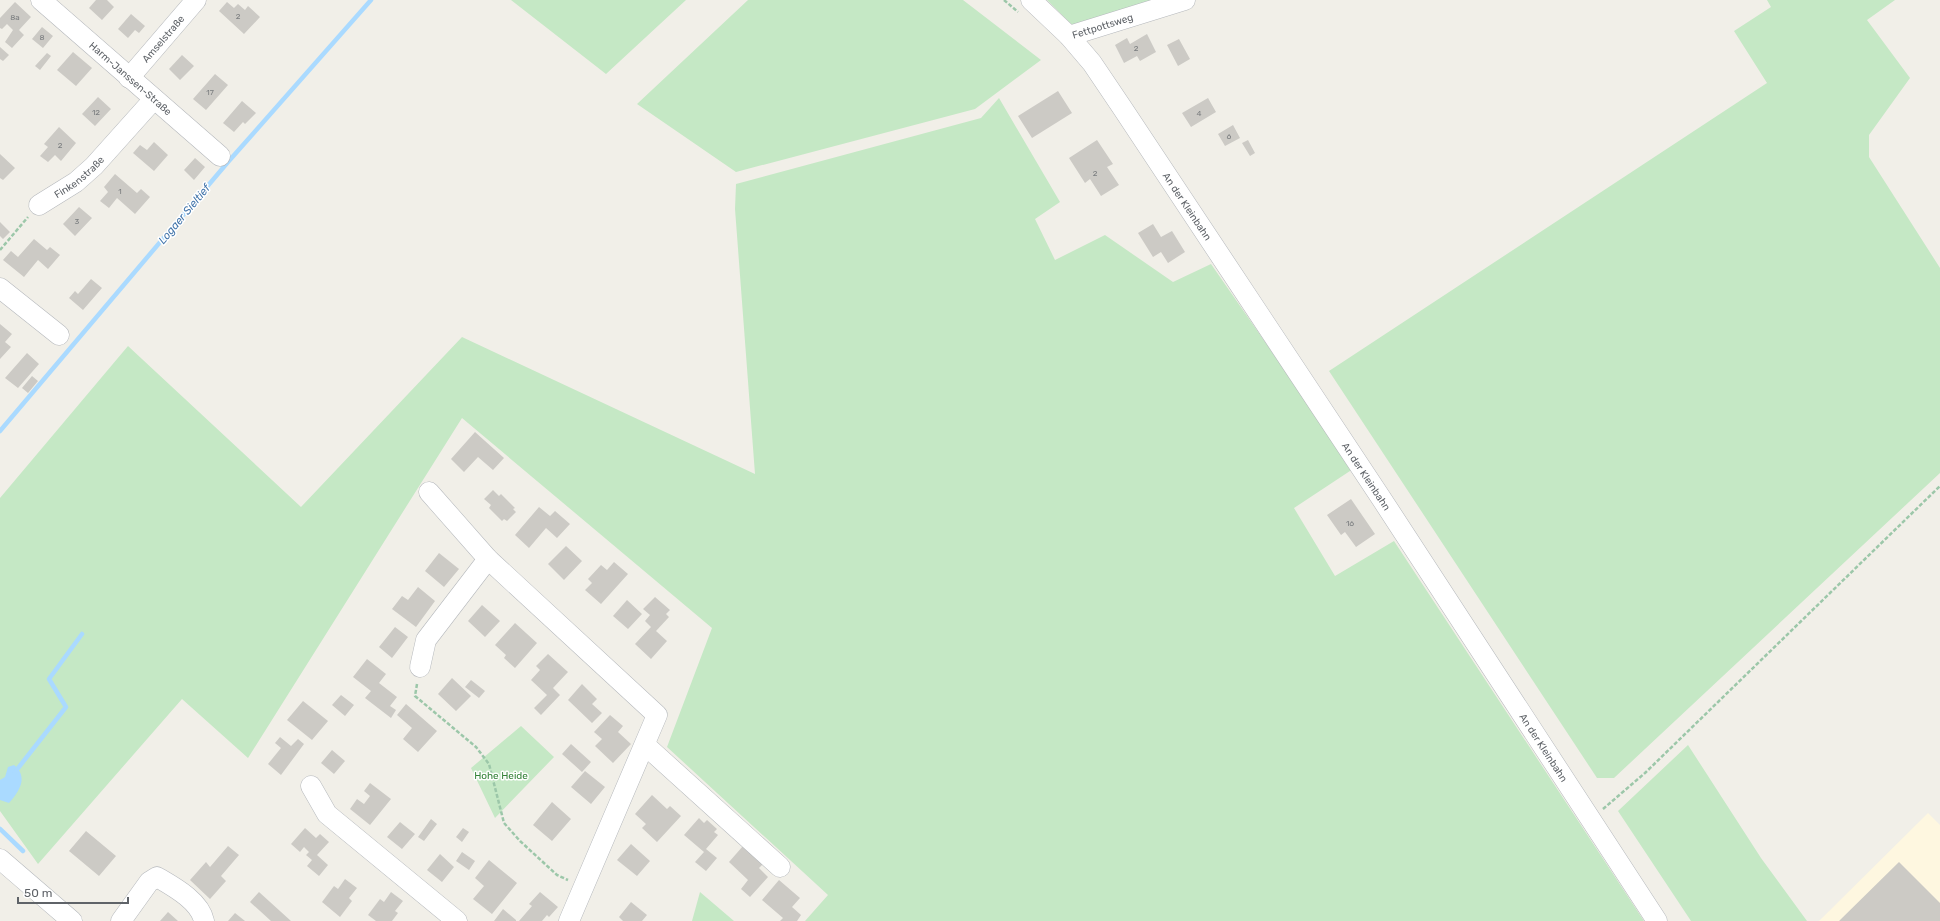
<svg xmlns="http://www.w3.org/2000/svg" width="1940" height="921" font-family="Rubik,sans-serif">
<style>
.commercial{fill:#fef7e0}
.green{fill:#c5e8c5}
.water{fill:#aadaff}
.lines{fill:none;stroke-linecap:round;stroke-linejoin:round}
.stream{stroke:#aadaff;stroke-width:4.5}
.building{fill:#cccac5}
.minor-casing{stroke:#b5b8bc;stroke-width:21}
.path{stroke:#9cc7a9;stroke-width:2.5;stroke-dasharray:4 2;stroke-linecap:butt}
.minor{stroke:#fff;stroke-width:20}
.labels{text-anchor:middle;stroke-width:3;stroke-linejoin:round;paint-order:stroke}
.number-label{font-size:8px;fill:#7a7d7f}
.street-label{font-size:10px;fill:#5f6368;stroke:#fff}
.park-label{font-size:10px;fill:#348238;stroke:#fff}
.water-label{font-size:11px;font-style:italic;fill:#4174aa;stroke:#fff}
</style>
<rect width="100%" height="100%" fill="#f1efe8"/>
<path class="commercial" d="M1928,813L1940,825V921H1819Z"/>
<path class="green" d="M511,0H686L606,74Z
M748,0H963L1041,60L975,109L736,172L637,104Z
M1047,0H1154L1072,25Z
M1767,0H1895L1867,20L1910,78L1869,135V157L1940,268V473L1614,778H1597L1329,371L1767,83L1734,31L1771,7Z
M999,98L1060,202L1035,219L1055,260L1105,235L1173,282L1211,264L1353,469L1294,508L1335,576L1394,541L1644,921H805L828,895L667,747L712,628L462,418L248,758L182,699L38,864L0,811V498L128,346L301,507L462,337L755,474L735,209L736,184L981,118Z
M521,726L554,757L495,818L471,768Z
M1688,745L1761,858L1807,921H1691L1618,811Z
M700,892L734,921H692Z"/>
<path class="water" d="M14,765C29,777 19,792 9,803L0,800V780L5,777L8,767Z"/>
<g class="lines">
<path class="stream" d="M0,431L228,162L371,0
M15,772L66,707L49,679L82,634
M0,829L23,851"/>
</g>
<path class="building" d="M96,0H107L114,7L102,20L89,8Z
M15,2L31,17L19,30L24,35L12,48L5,42L13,30L7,24L2,29L0,28V18Z
M227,2L234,8L238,4L245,10L248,6L260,17L244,34L219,11Z
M131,14L145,26L139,33L135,30L128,38L118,29Z
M42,27L53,36L43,48L32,39Z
M1147,34L1156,52L1140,61L1137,56L1124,63L1115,45L1127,38L1130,44Z
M1179,39L1190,59L1178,66L1167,45Z
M0,47L9,55L3,61L0,59Z
M73,52L92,68L76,86L57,70Z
M47,53L51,56L40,70L35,66Z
M182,55L194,66L180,80L169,69Z
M215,74L228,85L206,110L193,99Z
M1058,91L1072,113L1032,138L1018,116Z
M98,97L111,109L95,126L82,114Z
M1208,98L1216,112L1191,127L1182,113Z
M242,101L256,113L245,124L243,122L234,132L223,123Z
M1233,125L1240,138L1225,146L1218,134Z
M59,127L76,143L61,161L55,155L48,162L40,156L48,147L44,144Z
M1097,140L1113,164L1107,167L1119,185L1101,196L1090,179L1085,183L1069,158Z
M1248,140L1255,153L1250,156L1242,143Z
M154,142L168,155L154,171L133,153L140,145L147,150Z
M0,154L15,168L3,180L0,178Z
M195,158L205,167L194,180L184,170Z
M115,174L137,193L141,189L150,197L135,214L117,198L109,208L100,201L108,192L104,187Z
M79,207L92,218L75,236L63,224Z
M0,222L10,232L3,239L0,236Z
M1153,224L1161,237L1172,231L1185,252L1168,263L1161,252L1153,257L1138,233Z
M34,239L47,250L50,247L60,255L48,269L38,260L24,277L3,260L11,251L18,257Z
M91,279L102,288L83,310L69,298L75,291L78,294Z
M0,324L12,334L5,342L11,347L0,359Z
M27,353L39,364L18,388L5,378Z
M32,376L38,381L28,393L22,388Z
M475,432L504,458L493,470L478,457L464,472L451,459Z
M493,490L499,496L501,494L515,508L513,509L516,512L507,521L504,519L502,521L489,508L491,505L484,499Z
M1351,499L1375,534L1356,547L1345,532L1341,535L1327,515Z
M539,507L550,516L555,511L570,524L557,538L546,528L529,548L515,535Z
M566,546L582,561L564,580L548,564Z
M439,553L459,569L444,587L425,571Z
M614,562L628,574L601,604L585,590L592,583L588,579L601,565L607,570Z
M418,587L435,601L416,627L392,609L402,596L408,600Z
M655,597L670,610L666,614L669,617L656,631L667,641L651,659L635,644L651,627L645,621L650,615L643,609Z
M627,600L642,614L628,629L613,616Z
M482,605L500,621L485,637L468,621Z
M515,623L537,643L515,668L504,658L506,655L495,645Z
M395,627L408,637L392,658L379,647Z
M548,654L568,672L553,688L560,695L541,715L534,708L547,695L531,680L540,670L536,666Z
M367,659L386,674L379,683L397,697L390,706L396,710L391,718L365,698L371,691L353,677Z
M452,678L471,696L456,711L438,694Z
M471,680L485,691L479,698L465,687Z
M582,684L597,699L592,704L602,713L592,723L568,700Z
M341,695L354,705L345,716L332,705Z
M303,701L328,721L312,740L287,720Z
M406,704L437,731L418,752L403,739L412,728L397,715Z
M610,715L623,726L618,732L631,744L613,763L595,746L602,739L594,732Z
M280,737L291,746L298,739L304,744L281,775L268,764L281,748L275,743Z
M571,744L591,762L582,772L562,754Z
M332,750L345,761L334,774L321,763Z
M585,771L605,787L591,804L571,787Z
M370,783L391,799L370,825L350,809L357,799L364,804L370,796L364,791Z
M652,795L667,809L670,806L681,816L657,842L642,828L646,824L635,814Z
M552,802L571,819L552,841L533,825Z
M699,818L704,823L707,820L717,829L714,832L718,835L706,849L717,858L706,871L695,862L704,852L684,835Z
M431,819L437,824L424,841L418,837Z
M400,822L415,834L402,849L387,837Z
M305,828L316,838L320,834L329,842L317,855L328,865L319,876L307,866L312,860L306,855L309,852L304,847L300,852L291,844Z
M463,828L469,832L462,842L456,837Z
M86,831L116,856L99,876L69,851Z
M631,844L650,861L637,876L617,860Z
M228,846L239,855L221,876L226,881L210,899L190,880L206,862L210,867Z
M743,846L763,864L759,868L768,877L750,897L741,889L748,880L729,862Z
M462,852L475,861L469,870L456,861Z
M440,854L454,867L442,882L427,870Z
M489,860L517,883L492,914L473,899L484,886L475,878Z
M1899,862L1940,903V921H1839Z
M345,879L357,888L349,898L352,901L340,917L322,902L334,886L338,889Z
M779,880L800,898L792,907L801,915L797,921H780L783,918L762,900Z
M259,892L291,921H271L250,902Z
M391,892L403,901L395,911L398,913L392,921H376L368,915L380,899L384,902Z
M540,892L558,907L549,917L547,915L542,921H519L532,906L529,904Z
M631,902L647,915L642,921H623L619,917Z
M503,909L516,920V921H494Z
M168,912L178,921H160Z
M235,913L245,921H228Z"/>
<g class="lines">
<defs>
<g id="minor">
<path id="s1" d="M41,0L220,156"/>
<path id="s2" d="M1031,0L1069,36L1092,63L1123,109L1383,501L1657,921"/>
<path id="s3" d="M1069,36L1185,0"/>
<path id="s4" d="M129,78L196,0"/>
<path id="s5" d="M39,205L76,182L94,166L154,99"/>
<path d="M0,288L59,335"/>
<path d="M429,492L488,559L657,715L569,921"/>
<path d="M420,667L426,640L488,559"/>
<path d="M645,745L780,867"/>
<path d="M311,786L327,814L457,921"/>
<path d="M0,859L72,921"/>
<path d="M121,921L149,882L157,877C174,887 200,901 204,921"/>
</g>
</defs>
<use href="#minor" class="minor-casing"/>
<path class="path" d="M1004,0L1018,12
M0,250L28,217
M417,684L415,696L476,747L489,764L504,823L520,841L557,875L568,880
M1603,809L1645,773L1940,486"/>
<use href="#minor" class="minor"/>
</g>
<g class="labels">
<g class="number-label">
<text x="238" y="19">2</text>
<text x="15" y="20">8a</text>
<text x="42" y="40">8</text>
<text x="1136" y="51">2</text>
<text x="210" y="95">17</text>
<text x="96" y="115">12</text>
<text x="1199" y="116">4</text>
<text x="1229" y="139">6</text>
<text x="60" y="148">2</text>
<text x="1095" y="176">2</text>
<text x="120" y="194">1</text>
<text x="77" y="224">3</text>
<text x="1350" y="526">16</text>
</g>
<g class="street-label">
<text dy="4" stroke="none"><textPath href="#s3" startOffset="35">Fettpottsweg</textPath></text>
<text dy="4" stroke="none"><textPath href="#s4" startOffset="52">Amselstraße</textPath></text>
<text dy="4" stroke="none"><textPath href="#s1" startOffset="119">Harm-Janssen-Straße</textPath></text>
<text dy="4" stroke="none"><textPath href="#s5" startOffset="49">Finkenstraße</textPath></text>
<text dy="4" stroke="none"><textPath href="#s2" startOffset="260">An der Kleinbahn</textPath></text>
<text dy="4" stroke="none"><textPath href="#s2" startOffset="584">An der Kleinbahn</textPath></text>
<text dy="4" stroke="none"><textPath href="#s2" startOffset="908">An der Kleinbahn</textPath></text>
</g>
<g class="park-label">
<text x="501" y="779">Hohe Heide</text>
</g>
<g class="water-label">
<text transform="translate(184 214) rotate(-50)" y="4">Logaer Sieltief</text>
</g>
</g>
<path d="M18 897v6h110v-6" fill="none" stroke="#5f6368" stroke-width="2"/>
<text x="24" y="897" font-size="12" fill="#5f6368" stroke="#ffffff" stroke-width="3" paint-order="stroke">50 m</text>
</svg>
